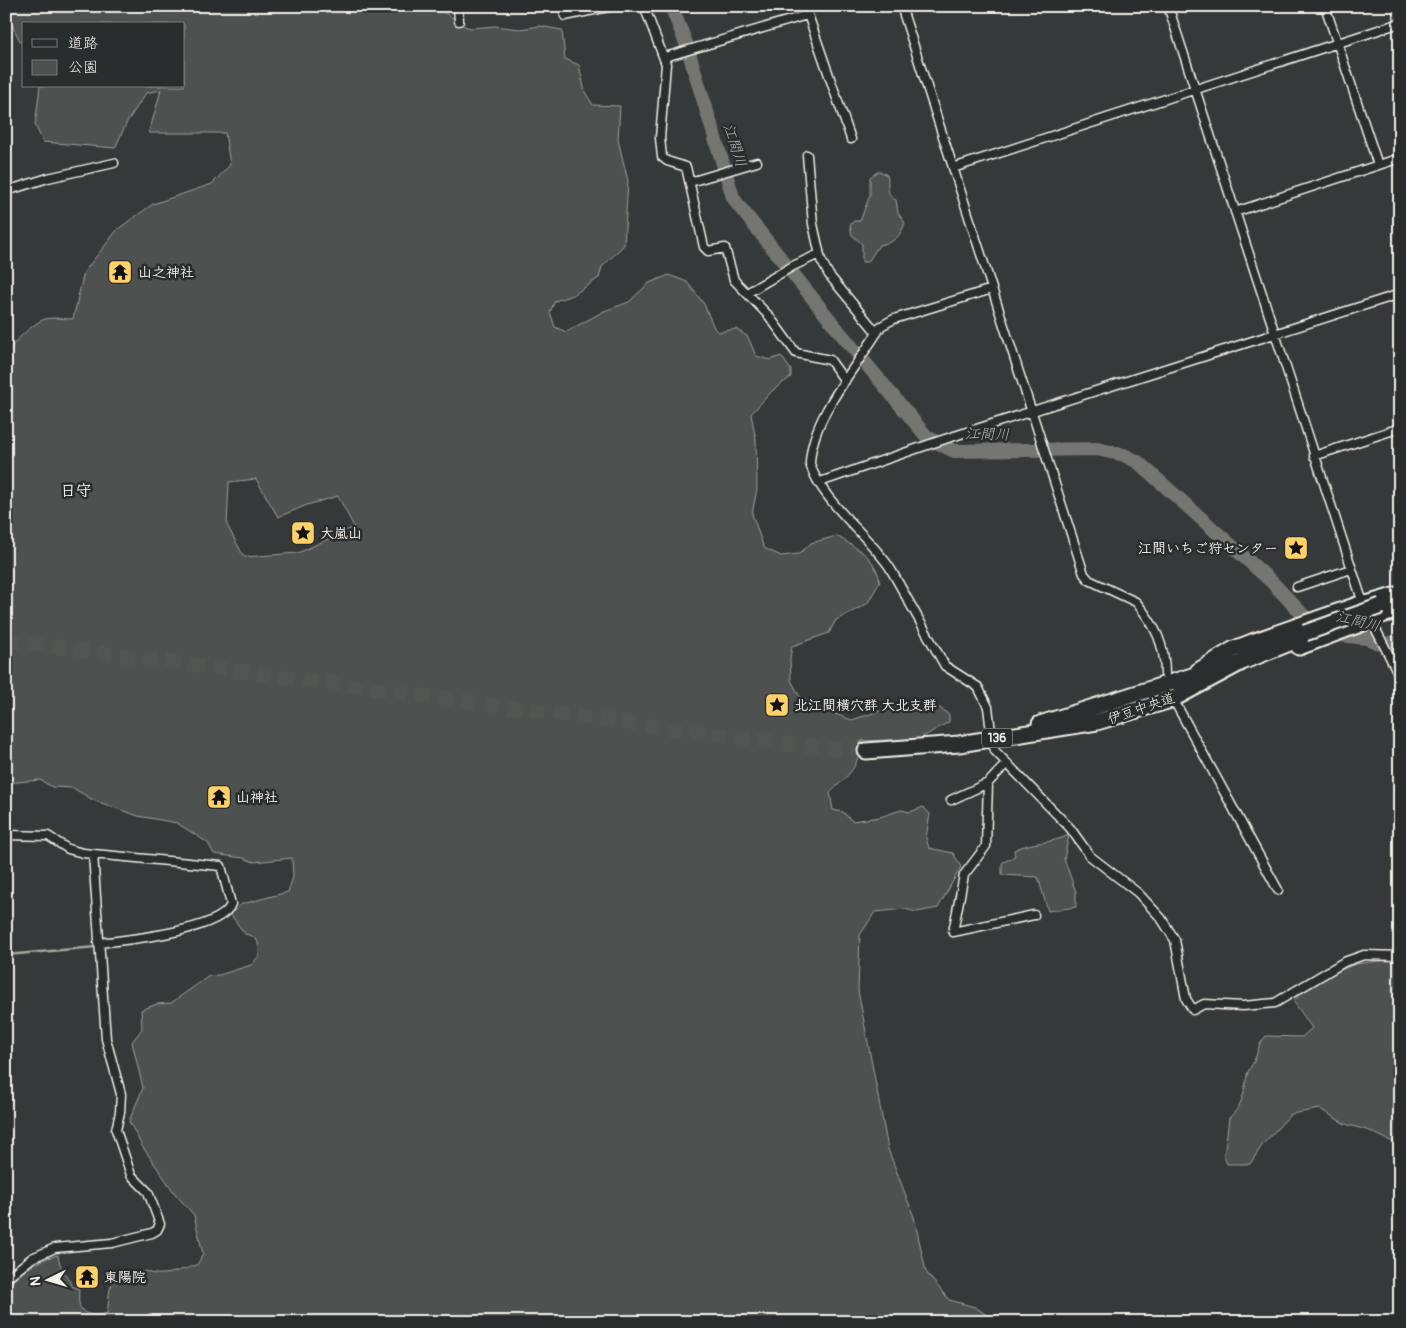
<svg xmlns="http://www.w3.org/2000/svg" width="1406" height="1328" font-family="Pangolin,'Klee One',sans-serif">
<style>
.green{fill:#4e514f;stroke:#a1a19c;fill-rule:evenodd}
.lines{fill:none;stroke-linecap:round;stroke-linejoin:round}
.stream{stroke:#a8a7a1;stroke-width:2.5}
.river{stroke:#757572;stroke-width:14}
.highway-tunnel{stroke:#525553;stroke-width:15;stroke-dasharray:15 8;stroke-linecap:butt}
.street-casing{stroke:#f4f1e8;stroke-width:11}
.secondary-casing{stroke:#f4f1e8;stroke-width:15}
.highway-casing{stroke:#f4f1e8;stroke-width:19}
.street{stroke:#2a2d2e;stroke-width:8}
.secondary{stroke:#2a2d2e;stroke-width:11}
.highway{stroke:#2a2d2e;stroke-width:15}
.highway-bridge-casing{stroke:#f4f1e8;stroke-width:19;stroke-linecap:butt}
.highway-bridge{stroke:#2a2d2e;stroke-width:15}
.labels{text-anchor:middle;stroke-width:5;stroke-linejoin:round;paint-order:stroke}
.shield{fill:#2a2d2e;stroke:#b7b6b0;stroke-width:1}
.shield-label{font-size:12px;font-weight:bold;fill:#f4f1e8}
.poi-label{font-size:14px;font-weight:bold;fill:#f4f1e8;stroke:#2a2d2e;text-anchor:start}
.street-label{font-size:14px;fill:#f4f1e8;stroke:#2a2d2e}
.water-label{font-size:15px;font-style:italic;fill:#b4b3ad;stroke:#2a2d2e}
.quarter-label{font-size:16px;font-weight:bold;fill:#f4f1e8;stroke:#2a2d2e}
</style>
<rect width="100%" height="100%" fill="#363939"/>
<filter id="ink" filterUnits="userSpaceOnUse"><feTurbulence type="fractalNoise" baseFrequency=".02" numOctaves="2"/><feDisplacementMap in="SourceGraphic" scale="10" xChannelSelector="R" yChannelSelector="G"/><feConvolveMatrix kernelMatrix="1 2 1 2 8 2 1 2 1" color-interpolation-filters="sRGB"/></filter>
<g filter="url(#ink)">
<path class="green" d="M13,6H414L419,11L444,12L464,26L471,28L495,26L520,29L540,26L562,30L565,59L579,65L585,92L593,105L620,106L618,140L628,181L624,245L602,267L599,278L573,295L555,301L550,312L555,327L566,332L604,311L629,302L649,283L669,275L687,282L704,304L714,328L718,332L736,329L748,337L756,356L770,360L781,356L791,370V377L773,390L751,414L756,440L757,489L752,514L764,548L781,556L799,554L811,543L837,536C858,550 875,555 880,582L867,604L836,620L829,633L792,646L790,659L791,680L800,697L821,709L852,720L889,708L918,711L940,708L949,715V722L919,739L861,741L858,745C861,769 844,778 830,793L833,810L843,812L852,821L880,817L901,810L910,812L923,807L930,814L926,838L929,848L953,853L961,867L938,908L917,912L905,909L875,912L860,935L858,990L888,1149L914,1217L926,1272L949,1300L975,1307L997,1322H6C6,1313 5,1303 6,1294C10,1275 41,1259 58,1255C59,1268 67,1274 72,1286L79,1289C78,1304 78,1314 95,1315C100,1315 102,1315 107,1313C110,1299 106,1283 121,1276C130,1282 137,1275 145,1271C161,1279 180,1270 197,1265L203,1254L194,1215L176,1195L142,1146L129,1121L143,1088L132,1042L142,1029L141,1010L157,1004L171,1003L209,976L219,975L251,965L259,956L258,942L252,936L245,934L230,914L242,904L288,892L293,877L292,858L254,862L243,858L214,854L208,843L177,823L138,816L93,800L73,788L52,787L40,780L6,783V356C10,345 34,322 45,319C53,317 65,319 73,319L84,272L118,229L153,204L212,184L230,165L225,133H149L161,90L146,93L127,122L115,148L43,142L35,125L40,86H184V24H24V49L9,19ZM256,479L278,517L307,505L338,496L354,527L298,553L244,557L227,525L229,482Z
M879,171L887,175C890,184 884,194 896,200L898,213L905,223C900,237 894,243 879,245L868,262H862V244L852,235L850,225L854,221H860L870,195V177Z
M1069,835L1064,859L1076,892V907L1048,911L1038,877L1002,875V863L1015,856L1014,850C1032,841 1051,844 1069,835Z
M1400,960V1153L1397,1144L1370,1131L1345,1124L1320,1109L1291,1114L1263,1144L1250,1164H1227L1224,1157L1229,1118C1243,1105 1244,1093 1247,1075C1248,1070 1252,1066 1254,1061C1259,1050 1257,1046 1266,1036L1302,1037L1312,1028L1294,1002C1299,989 1340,970 1353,965C1367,961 1385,961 1400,960Z"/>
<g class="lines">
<path class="stream" d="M6,955L96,947"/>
<path class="river" d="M671,6L686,43L733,197L738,205L838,330L927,437L954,451L1097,449L1124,455L1138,462L1271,581L1302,614L1322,629L1340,635L1366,638L1382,644L1400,642"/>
<path class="highway-tunnel" d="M6,640L787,744L866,751"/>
<defs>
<path id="street" d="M458,6L459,21
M563,6L565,16L613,6
M644,6L666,64L660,138L662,157L667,161L686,167L704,247L708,251L725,248L734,280L769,316L796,353L830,360L845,381
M805,6L851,139
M901,6L1084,574L1089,580L1136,602C1155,625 1165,644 1165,674
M1168,6L1364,606
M1325,6L1378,165
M665,57L807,15
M807,155L813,224L821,260L829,275L877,333
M953,168L1400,23
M690,182L757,162
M6,191L48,178L114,163
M1235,212L1400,158
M747,293L793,266L819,254
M1314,456L1400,428
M820,482L945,439L1400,294
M1297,587L1351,569
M1370,618L1400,677
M1177,706L1278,890
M991,732L988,707L978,687L945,666L890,568C868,535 822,502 810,464C811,416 858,366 881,326L894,319L992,289
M993,744L995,751L1070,828L1090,856L1138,893L1161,918L1175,940L1186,999L1193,1010L1204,1004L1243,1006L1275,1003L1344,962L1364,955L1400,956
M1007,763L988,783L986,846L964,875L953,932L1034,915
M951,800L988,783
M6,835L48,836L68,849L83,853L221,866L231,904C222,931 125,940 98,943
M6,1279L32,1258L55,1248L112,1243L152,1233L157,1230L160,1224L148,1192L131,1175L116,1130L120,1112L121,1094L106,1039L93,854"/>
<path id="secondary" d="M1363,603L1400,592
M1371,620L1400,612"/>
<path id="highway" d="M1381,606L1400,601
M1299,647L1371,620
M1198,671L1234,649L1252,642L1363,603
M1040,724L1211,670
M866,751L959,744L1097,722L1171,700L1242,662L1307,636"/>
</defs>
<use href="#street" class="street-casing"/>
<use href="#secondary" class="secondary-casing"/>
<use href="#highway" class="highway-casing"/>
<use href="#street" class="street"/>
<use href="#secondary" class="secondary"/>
<use href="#highway" class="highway"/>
<defs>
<path id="highway-bridge" d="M1305,633L1381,606"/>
</defs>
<use href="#highway-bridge" class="highway-bridge-casing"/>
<use href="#highway-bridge" class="highway-bridge"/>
</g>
</g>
<defs>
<symbol id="temple-square" viewBox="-11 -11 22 22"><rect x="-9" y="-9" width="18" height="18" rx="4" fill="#ffd166" stroke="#2a2d2e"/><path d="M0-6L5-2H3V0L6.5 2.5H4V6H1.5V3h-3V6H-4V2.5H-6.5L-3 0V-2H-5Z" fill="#111"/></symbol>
<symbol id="sight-square" viewBox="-11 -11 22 22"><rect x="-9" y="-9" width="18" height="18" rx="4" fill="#ffd166" stroke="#2a2d2e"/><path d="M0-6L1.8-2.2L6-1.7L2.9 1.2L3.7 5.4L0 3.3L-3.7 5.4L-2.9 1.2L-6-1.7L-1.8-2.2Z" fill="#111"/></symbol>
</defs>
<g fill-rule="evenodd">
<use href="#temple-square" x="106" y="258" width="28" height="28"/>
<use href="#sight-square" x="289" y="519" width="28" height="28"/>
<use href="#sight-square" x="1282" y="534" width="28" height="28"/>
<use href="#sight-square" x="763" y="691" width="28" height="28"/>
<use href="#temple-square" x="205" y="783" width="28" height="28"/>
<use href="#temple-square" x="73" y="1263" width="28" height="28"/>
</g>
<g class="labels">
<rect class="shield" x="982" y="728.5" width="30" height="19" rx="4"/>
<g class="shield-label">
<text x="997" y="742">136</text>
</g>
<g class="poi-label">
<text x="138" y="277">山之神社</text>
<text x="320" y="538">大嵐山</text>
<text x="1278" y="553" text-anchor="end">江間いちご狩センター</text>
<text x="794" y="710">北江間横穴群 大北支群</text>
<text x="236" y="802">山神社</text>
<text x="104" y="1282">東陽院</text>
</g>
<g class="street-label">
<text transform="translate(1141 708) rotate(-19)" y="5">伊豆中央道</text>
</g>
<g class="water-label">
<text transform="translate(735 145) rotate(72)" y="5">江間川</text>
<text transform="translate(987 434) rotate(1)" y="5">江間川</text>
<text transform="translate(1358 621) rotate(14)" y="5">江間川</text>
</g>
<g class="quarter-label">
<text x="76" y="496">日守</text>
</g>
</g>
<rect width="1406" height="1328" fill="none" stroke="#2a2d2e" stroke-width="25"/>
<rect x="12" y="12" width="1381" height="1303" fill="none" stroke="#f4f1e8" stroke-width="2" filter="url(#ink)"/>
<rect x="22" y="22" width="162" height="65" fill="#2a2d2e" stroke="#7b7b78"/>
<rect x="32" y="39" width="25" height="8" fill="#2a2d2e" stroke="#7b7b78"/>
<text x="68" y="48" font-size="15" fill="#f4f1e8">道路</text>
<rect x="32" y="60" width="25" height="15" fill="#4e514f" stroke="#7b7b78"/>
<text x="68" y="72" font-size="15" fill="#f4f1e8">公園</text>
<g transform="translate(48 1280) rotate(265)" stroke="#2a2d2e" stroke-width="4" paint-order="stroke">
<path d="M0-4L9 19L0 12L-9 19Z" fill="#f4f1e8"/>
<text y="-8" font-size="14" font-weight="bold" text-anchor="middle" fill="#f4f1e8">N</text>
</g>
</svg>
